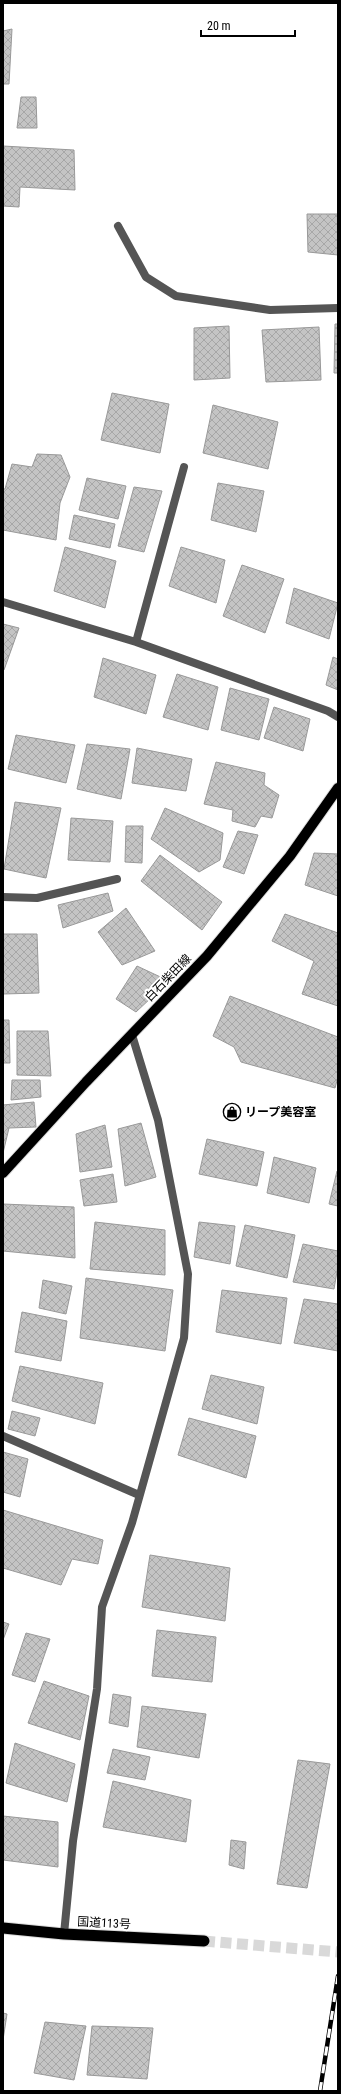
<svg xmlns="http://www.w3.org/2000/svg" width="341" height="2094" font-family="'Roboto Condensed','Noto Sans JP',sans-serif">
<style>
.building{fill:url(#building-cross-hatch);stroke:#999}
.lines{fill:none;stroke-linecap:round;stroke-linejoin:round}
.trunk-tunnel{stroke:#d9d9d9;stroke-width:11;stroke-dasharray:11 5.5;stroke-linecap:butt}
.primary-casing{stroke:#dbdbdb;stroke-width:12}
.trunk-casing{stroke:#dbdbdb;stroke-width:13}
.service{stroke:#555;stroke-width:8}
.primary{stroke:#000;stroke-width:10}
.trunk{stroke:#000;stroke-width:11}
.rail-casing{stroke:#000;stroke-width:4.5}
.rail{stroke:#fff;stroke-width:3;stroke-dasharray:9;stroke-linecap:butt}
.labels{text-anchor:middle;stroke-width:4;stroke-linejoin:round;paint-order:stroke}
.street-label{font-size:12px;fill:#000;stroke:#fff}
.poi-label{font-size:12px;font-weight:bold;fill:#000;stroke:#fff;text-anchor:start}
</style>
<defs>
<pattern id="building-cross-hatch" width="8" height="8" patternUnits="userSpaceOnUse"><rect width="8" height="8" fill="#c4c4c4"/><path d="M0 0l8 8M0 8l8-8" fill="none" stroke="#a7a7a7"/></pattern>
</defs>
<rect width="100%" height="100%" fill="#fff"/>
<path class="building" d="M12,29L9,84H3V31Z
M21,97H36L37,128H17Z
M3,146L74,150L75,190L20,187L19,207L3,206Z
M307,214H338V255L308,252Z
M335,324H338V373H334Z
M229,326L230,378L194,380V328Z
M319,327L321,380L266,382L262,330Z
M112,393L169,404L160,453L101,440Z
M213,405L278,422L268,469L203,453Z
M37,454L61,455L70,477L60,503L56,540L3,530V489H5L12,464L32,467Z
M87,478L126,486L118,519L79,510Z
M218,483L264,491L256,532L211,520Z
M134,487L162,491L144,552L118,546Z
M74,515L115,524L110,548L69,539Z
M65,547L116,561L105,608L54,591Z
M181,547L225,560L216,603L169,586Z
M242,565L284,579L265,633L223,616Z
M294,588L338,603L329,639L286,623Z
M3,624L19,628L4,670L3,669Z
M333,657L338,659V690L326,685Z
M103,658L156,675L146,714L94,697Z
M177,674L218,687L208,730L163,717Z
M230,688L269,699L259,740L221,730Z
M274,707L310,719L303,751L264,738Z
M16,735L75,745L66,783L8,769Z
M87,744L130,749L121,799L77,789Z
M137,748L192,759L186,791L132,783Z
M216,762L265,773L264,785L279,795L272,818L261,816L255,827L232,821L233,810L204,804Z
M15,802L61,808L46,878L4,869Z
M165,808L223,833L220,860L199,872L151,839Z
M71,818L113,821L110,862L68,860Z
M126,826H143L142,863L125,862Z
M238,831L258,835L244,874L223,867Z
M314,853L338,854V896L305,885Z
M160,855L222,902L202,930L141,881Z
M108,893L113,911L63,928L58,905Z
M126,908L155,951L122,965L98,932Z
M285,914L338,933V1006L302,994L314,961L272,941Z
M3,934H37L39,993L3,994Z
M137,966L169,981L136,1012L116,999Z
M230,996L338,1037V1077L335,1088L241,1062L234,1047L213,1036Z
M3,1020H9L10,1063H3Z
M17,1031H48L51,1076L17,1075Z
M12,1080H40L41,1097L11,1100Z
M34,1102L36,1127L9,1128L3,1153V1105Z
M141,1123L156,1177L125,1186L118,1129Z
M105,1125L112,1167L80,1172L76,1134Z
M207,1139L264,1152L257,1186L199,1174Z
M274,1157L316,1168L309,1203L267,1193Z
M337,1171H338V1206L329,1204Z
M113,1174L117,1202L84,1206L80,1180Z
M3,1204L74,1207L75,1258L3,1251Z
M95,1222L165,1230V1275L90,1269Z
M199,1222L235,1226L230,1264L194,1257Z
M245,1225L295,1235L287,1278L236,1266Z
M303,1244L338,1251V1266L334,1289L293,1282Z
M86,1278L173,1290L165,1351L80,1338Z
M43,1280L72,1286L66,1314L39,1308Z
M222,1290L287,1298L281,1344L216,1332Z
M304,1299L338,1304V1351L294,1343Z
M22,1312L67,1321L61,1361L15,1352Z
M20,1366L103,1383L95,1424L12,1401Z
M211,1375L264,1387L257,1424L202,1409Z
M12,1411L40,1418L35,1436L8,1429Z
M189,1418L256,1436L246,1478L178,1455Z
M3,1452L28,1459L20,1497L3,1492Z
M3,1510L103,1540L98,1564L72,1559L61,1585L3,1568Z
M150,1555L230,1568L225,1621L142,1607Z
M3,1622L9,1624L3,1640Z
M157,1630L216,1637L212,1682L152,1676Z
M26,1633L50,1639L35,1682L12,1675Z
M44,1681L89,1696L80,1740L28,1723Z
M113,1694L131,1697L128,1727L109,1723Z
M142,1706L206,1714L199,1758L137,1747Z
M15,1743L75,1764L67,1802L6,1783Z
M113,1749L150,1757L145,1780L107,1773Z
M298,1760L330,1764L307,1888L277,1884Z
M113,1781L191,1800L186,1842L103,1827Z
M3,1816L58,1822V1867L3,1860Z
M231,1840L246,1842L244,1869L229,1865Z
M3,2013L7,2014L3,2040Z
M45,2022L86,2026L74,2080L34,2073Z
M92,2026L153,2028L147,2079L87,2075Z"/>
<g class="lines">
<path class="trunk-tunnel" d="M204,1941L338,1952"/>
<defs>
<path id="primary" d="M3,1173L86,1082L207,956L290,856L338,788"/>
<path id="trunk" d="M3,1928L64,1934L204,1941"/>
</defs>
<use href="#primary" class="primary-casing"/>
<use href="#trunk" class="trunk-casing"/>
<path class="service" d="M118,226L146,277L176,296L270,310L338,308
M3,602L136,642L328,711L338,717
M136,642L184,467
M3,897L37,898L117,879
M3,1436L139,1495
M64,1934L73,1841L97,1689L102,1607L132,1523L184,1338L188,1274L158,1120L132,1035"/>
<use href="#primary" class="primary"/>
<use href="#trunk" class="trunk"/>
<defs>
<path id="rail" d="M320,2091L338,1976"/>
</defs>
<use href="#rail" class="rail-casing"/>
<use href="#rail" class="rail"/>
</g>
<defs>
<symbol id="shop-ring" viewBox="-11 -11 22 22"><circle r="9.5" fill="#fff" stroke="#000" stroke-width="1.5"/><path d="M-5-2.5h2.3a2.7 3.5 0 0 1 5.4 0H5L5.5 6h-11ZM-1.5-2.5h3a1.5 2.3 0 0 0-3 0Z" fill="#000"/></symbol>
</defs>
<g fill-rule="evenodd">
<use href="#shop-ring" x="222" y="1102" width="20" height="20"/>
</g>
<g class="labels">
<g class="street-label">
<text transform="translate(168 978) rotate(-46)" y="4">白石柴田線</text>
<text transform="translate(104 1923) rotate(3)" y="4">国道113号</text>
</g>
<g class="poi-label">
<text x="245" y="1116">リープ美容室</text>
</g>
</g>
<rect width="341" height="2094" fill="none" stroke="#000000" stroke-width="8"/>
<path d="M201 30v6h94v-6" fill="none" stroke="#000000" stroke-width="2"/>
<text x="207" y="30" font-size="12" fill="#000000" stroke="#ffffff" stroke-width="3" paint-order="stroke">20 m</text>
</svg>
